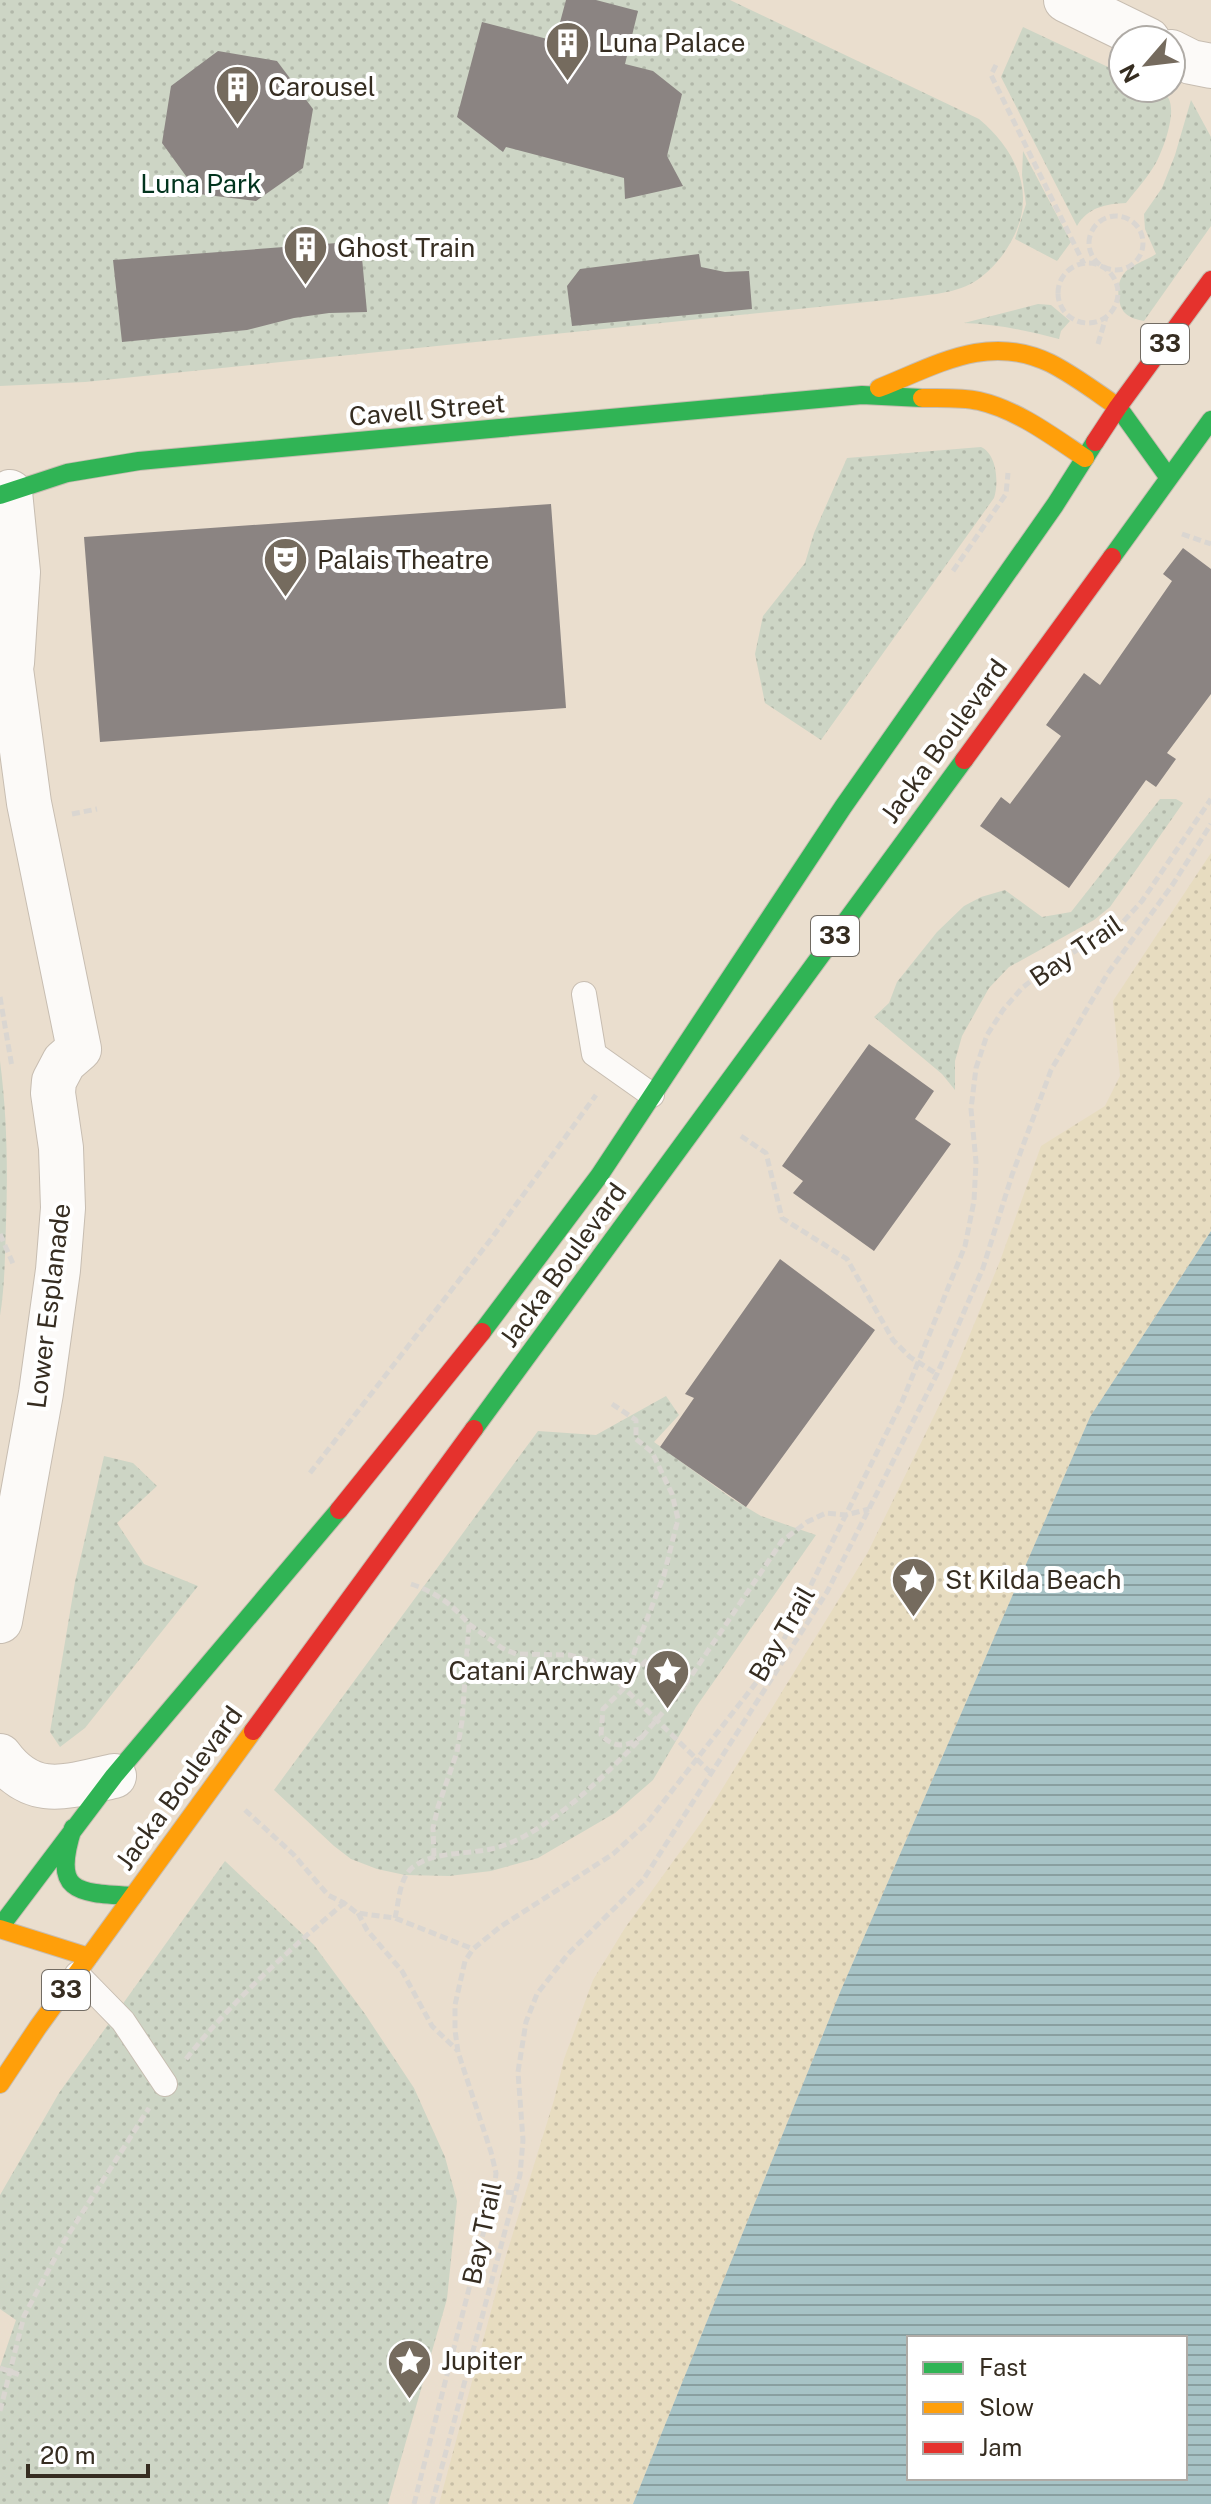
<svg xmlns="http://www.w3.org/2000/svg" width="1211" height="2504" font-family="'Public Sans',sans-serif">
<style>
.grass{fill:url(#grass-dots)}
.sand{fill:url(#sand-dots)}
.water{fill:url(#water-rules);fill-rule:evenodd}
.building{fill:#8b8482}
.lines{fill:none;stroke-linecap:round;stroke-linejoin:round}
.lane-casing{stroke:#c7bdb1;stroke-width:26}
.street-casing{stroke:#c7bdb1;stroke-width:46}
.fast-casing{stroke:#c7bdb1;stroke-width:20}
.slow-casing{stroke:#c7bdb1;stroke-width:20}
.jam-casing{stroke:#c7bdb1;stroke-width:20}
.path{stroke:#dad6d1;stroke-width:5;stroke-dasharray:8 4;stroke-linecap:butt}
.lane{stroke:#fcfaf8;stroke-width:24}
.street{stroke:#fcfaf8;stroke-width:44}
.fast{stroke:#30b455;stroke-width:18}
.slow{stroke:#ff9f0a;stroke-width:18}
.jam{stroke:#e5322d;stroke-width:18}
.path-bridge{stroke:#dad6d1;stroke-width:5;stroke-dasharray:8 4;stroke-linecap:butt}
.labels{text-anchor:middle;stroke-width:8;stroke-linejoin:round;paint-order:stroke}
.shield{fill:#fff;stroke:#726c64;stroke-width:2}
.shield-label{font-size:24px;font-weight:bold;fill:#362d21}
.poi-label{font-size:26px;fill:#362d21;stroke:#fff;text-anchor:start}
.park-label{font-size:26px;fill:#02341e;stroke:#fff}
.street-label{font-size:26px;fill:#362d21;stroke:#fff}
</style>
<defs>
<pattern id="grass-dots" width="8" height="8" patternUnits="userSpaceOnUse" patternTransform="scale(2)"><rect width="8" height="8" fill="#cdd5c5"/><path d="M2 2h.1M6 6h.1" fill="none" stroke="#b1b7a9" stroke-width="1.8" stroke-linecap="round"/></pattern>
<pattern id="sand-dots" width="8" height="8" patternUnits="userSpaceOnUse" patternTransform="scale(2)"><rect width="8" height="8" fill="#e7dcc0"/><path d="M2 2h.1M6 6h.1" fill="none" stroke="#c7bda5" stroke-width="1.8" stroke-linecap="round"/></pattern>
<pattern id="water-rules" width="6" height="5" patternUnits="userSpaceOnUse" patternTransform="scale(2)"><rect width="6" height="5" fill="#a7c3c6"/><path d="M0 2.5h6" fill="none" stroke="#899fa0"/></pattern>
</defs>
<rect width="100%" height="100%" fill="#eadece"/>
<path class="grass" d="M0,0H730L979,119C1002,138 1023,167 1023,198C1024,230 1000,266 974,282C953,295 921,295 896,299L85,382L0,386Z
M1023,27L1123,74V88C1137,88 1156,84 1166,95C1179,107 1164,147 1157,161C1149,176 1136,190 1126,203C1106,204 1088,207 1077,226L1001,77Z
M1191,100L1211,137V226L1144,321C1138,320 1130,318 1125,313C1117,305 1116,284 1123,275C1129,265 1146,261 1156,254L1145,229L1144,214L1162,188L1175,155Z
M1023,151L1071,242L1057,261L1015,239L1026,204L1022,175Z
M1038,304L1051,305L1070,321L1061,331L1059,339C1027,331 998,324 964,323Z
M981,447C997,454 999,483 994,498L821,740L765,703L755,654L763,616L805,563L814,533L847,458Z
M1160,799H1176L1183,803L1110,907L1094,920L1009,967L989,988L962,1036L955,1061V1090L942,1074L874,1017L889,1003L897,982L937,932L964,906L981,897L1005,890L1042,917L1071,912Z
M0,1061C7,1115 8,1168 6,1223C5,1254 5,1285 0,1316Z
M666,1396L679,1415L654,1442L731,1498L761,1516L816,1535L696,1707L653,1780L615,1813L538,1858L491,1871L449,1876L405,1875L377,1869L351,1859L334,1846L274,1790L538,1431L596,1435Z
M104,1456L133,1463L157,1486L117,1523L144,1564L198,1586L85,1728L60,1747L50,1732L75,1582Z
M225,1861L314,1945L365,2014L414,2088L445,2157L457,2201L447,2299L388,2504H0V2367L16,2320L0,2309V2195L59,2093Z"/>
<path class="sand" d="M1211,853V1231L1090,1417L841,1990L633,2504H439L505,2259L554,2100L564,2059L593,1980L625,1928L703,1820L868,1552L950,1383L1000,1261L1041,1146L1105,1106L1120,1076L1113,1001Z"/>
<path class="water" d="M1211,1231V2504H633L841,1990L1090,1417ZM909,2338H1185V2478H909Z"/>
<path class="building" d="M566,0H596L638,11L625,64L653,71L682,94L667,156L683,186L625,199L624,178L506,147L503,152L457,117L482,22L555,41Z
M218,51L277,61L313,109L303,168L256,201L199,194L162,143L171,86Z
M337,243L349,245L362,258L367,312L329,313L294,318L247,330L122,342L113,260Z
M699,254L701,267L725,272L749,271L752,309L572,326L567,286L580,269Z
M551,504L566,708L100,742L84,537Z
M1183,548L1211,569V694L1167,753L1176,759L1156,787L1146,780L1069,888L980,826L1001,797L1010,804L1061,736L1046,725L1084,673L1100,685L1172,581L1163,574Z
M869,1044L934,1091L915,1119L951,1144L874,1251L793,1193L803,1181L782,1166Z
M780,1259L875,1330L746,1507L660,1447L694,1398L685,1394Z"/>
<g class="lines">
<defs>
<path id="lane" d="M584,994L594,1054L652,1095
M77,1974L123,2021L165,2084"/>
<path id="street" d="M1066,0L1148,40
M1171,52L1191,62L1211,66
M10,492L18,572L12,663
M0,631L11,669L29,803L79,1049L64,1062L54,1081L53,1093L61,1148L63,1208L58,1270L41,1393L0,1621
M0,1756C33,1801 68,1786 114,1776"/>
<path id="fast" d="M1118,407L1169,478
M0,495L67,473L139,461L862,395L922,398
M1112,557L1211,420
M482,1332L599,1176L843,807L1055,505L1095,442
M474,1429L964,760
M73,1828C52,1893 76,1893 133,1896
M0,1927L114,1776L339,1510"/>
<path id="slow" d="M879,388C937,365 988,333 1050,363C1074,375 1096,392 1118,407
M922,398C941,398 961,397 979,401C1018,410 1052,436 1085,458
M0,1929L89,1957
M0,2084L38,2027L253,1731"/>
<path id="jam" d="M1095,442L1118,407L1211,280
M964,760L1112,557
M339,1510L482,1332
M253,1731L474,1429"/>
</defs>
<use href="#lane" class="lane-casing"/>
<use href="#street" class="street-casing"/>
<use href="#fast" class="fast-casing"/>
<use href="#slow" class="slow-casing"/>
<use href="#jam" class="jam-casing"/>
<path class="path" d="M996,65L991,75L1084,264
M1089 243a27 27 0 1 1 54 0a27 27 0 1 1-54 0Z
M1058 293a30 30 0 1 1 60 0a30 30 0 1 1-60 0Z
M1098,344L1106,317
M1182,534L1211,544
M953,571L1006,494L1008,473
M72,814L97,809
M0,997L12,1067
M741,1136L766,1153L782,1218L847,1259L893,1340L910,1357L937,1374
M0,1234L14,1266
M612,1404L636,1420V1439L652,1452L672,1494L678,1519L664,1575L635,1650L624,1688L712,1774
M310,1473L491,1239L596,1095
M411,1584C435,1592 452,1604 469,1624L462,1721L457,1752L438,1807L433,1828L434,1857
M469,1624L502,1648L516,1654L569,1655L593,1661L624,1688
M685,1685L782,1541L807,1522L826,1513L846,1515L869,1509
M245,1810L293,1854L328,1895L344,1903L357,1913L395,1918L473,1949
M358,1913L367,1930L402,1971L432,2026L457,2050
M395,1918C399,1902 399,1878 413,1867C437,1849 474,1856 502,1846C550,1830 607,1774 642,1737C626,1747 615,1749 601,1735L603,1709C612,1700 622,1691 630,1681C635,1675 640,1666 646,1661C666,1644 682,1669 685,1686
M186,2059C233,2000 287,1952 344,1903
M494,2191L516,2193
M0,2368L20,2375
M0,2411L24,2316L63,2243L149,2108
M414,2504L494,2191L496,2173L491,2152L458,2052L455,2030V2005L465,1961L473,1949L500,1927L613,1854L647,1823L773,1661L902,1402L965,1246L974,1201L976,1162L971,1109L976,1068L987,1035L1003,1010L1022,988L1049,967L1122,923L1142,901L1211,799
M432,2504L520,2175L523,2140L518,2072L526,2022L537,1994L568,1954L643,1880L827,1592L937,1374L983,1268L1012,1175L1051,1070L1108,973L1173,884L1211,824"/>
<use href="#lane" class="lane"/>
<use href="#street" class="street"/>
<use href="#fast" class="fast"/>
<use href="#slow" class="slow"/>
<use href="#jam" class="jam"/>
<path class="path-bridge" d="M642,1737L685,1686"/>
</g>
<defs>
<symbol id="building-pin" viewBox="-11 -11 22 30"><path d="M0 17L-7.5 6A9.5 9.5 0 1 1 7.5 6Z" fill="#756b5e" stroke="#fff"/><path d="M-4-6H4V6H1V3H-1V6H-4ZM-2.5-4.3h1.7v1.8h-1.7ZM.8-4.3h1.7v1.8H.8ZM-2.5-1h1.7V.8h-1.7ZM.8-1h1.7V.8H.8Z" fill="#fff"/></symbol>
<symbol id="theatre-pin" viewBox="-11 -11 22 30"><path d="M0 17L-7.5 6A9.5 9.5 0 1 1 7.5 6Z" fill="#756b5e" stroke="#fff"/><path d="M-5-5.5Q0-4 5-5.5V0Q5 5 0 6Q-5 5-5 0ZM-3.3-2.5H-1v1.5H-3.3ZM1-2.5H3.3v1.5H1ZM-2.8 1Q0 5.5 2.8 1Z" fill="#fff"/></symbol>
<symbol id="sight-pin" viewBox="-11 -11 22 30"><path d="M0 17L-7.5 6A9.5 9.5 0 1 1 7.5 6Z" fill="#756b5e" stroke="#fff"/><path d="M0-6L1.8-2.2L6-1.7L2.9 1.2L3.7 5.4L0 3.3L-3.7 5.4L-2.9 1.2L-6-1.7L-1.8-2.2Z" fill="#fff"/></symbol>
</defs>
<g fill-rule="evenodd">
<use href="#building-pin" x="542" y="18" width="51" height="69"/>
<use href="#building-pin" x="212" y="62" width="51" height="69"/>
<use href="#building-pin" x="280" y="222" width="51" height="69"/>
<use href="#theatre-pin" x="260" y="534" width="51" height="69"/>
<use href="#sight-pin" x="888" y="1554" width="51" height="69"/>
<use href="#sight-pin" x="642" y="1646" width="51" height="69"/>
<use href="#sight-pin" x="384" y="2336" width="51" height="69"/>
</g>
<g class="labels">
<g class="shield">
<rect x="1141" y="324" width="48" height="40" rx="6"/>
<rect x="811" y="916" width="48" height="40" rx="6"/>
<rect x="42" y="1970" width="48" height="40" rx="6"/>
</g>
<g class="shield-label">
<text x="1165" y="352">33</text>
<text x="835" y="944">33</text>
<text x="66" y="1998">33</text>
</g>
<g class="poi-label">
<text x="598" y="52">Luna Palace</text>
<text x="268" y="96">Carousel</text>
<text x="337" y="257">Ghost Train</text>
<text x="317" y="569">Palais Theatre</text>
<text x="945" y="1589">St Kilda Beach</text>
<text x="637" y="1680" text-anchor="end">Catani Archway</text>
<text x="441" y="2370">Jupiter</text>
</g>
<g class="park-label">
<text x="201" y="193">Luna Park</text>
</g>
<g class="street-label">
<text transform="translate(427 410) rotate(-5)" y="9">Cavell Street</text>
<text transform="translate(944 741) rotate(-54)" y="9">Jacka Boulevard</text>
<text transform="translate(1076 951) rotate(-34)" y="9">Bay Trail</text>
<text transform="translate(563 1265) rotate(-54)" y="9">Jacka Boulevard</text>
<text transform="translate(49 1306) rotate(-83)" y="9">Lower Esplanade</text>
<text transform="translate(782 1634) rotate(-60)" y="9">Bay Trail</text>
<text transform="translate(179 1788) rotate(-54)" y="9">Jacka Boulevard</text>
<text transform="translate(482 2233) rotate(-78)" y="9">Bay Trail</text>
</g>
</g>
<rect x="907" y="2336" width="280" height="144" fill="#ffffff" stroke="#afaba6" stroke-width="2"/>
<rect x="923" y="2362" width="40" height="12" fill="#30b455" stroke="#afaba6" stroke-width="2"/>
<text x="979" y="2376" font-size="24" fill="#362d21">Fast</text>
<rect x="923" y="2402" width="40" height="12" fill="#ff9f0a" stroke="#afaba6" stroke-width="2"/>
<text x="979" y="2416" font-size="24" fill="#362d21">Slow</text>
<rect x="923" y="2442" width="40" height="12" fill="#e5322d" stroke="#afaba6" stroke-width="2"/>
<text x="979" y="2456" font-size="24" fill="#362d21">Jam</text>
<g transform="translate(1147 64) rotate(242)"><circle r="38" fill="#ffffff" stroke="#afaba6" stroke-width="2"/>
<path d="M0-6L14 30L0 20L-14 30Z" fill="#756b5e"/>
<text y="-12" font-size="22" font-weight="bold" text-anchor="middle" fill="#362d21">N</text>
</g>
<path d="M28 2464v12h120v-12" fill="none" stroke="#362d21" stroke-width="4"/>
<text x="40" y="2464" font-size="24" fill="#362d21" stroke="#ffffff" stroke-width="6" paint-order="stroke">20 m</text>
</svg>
